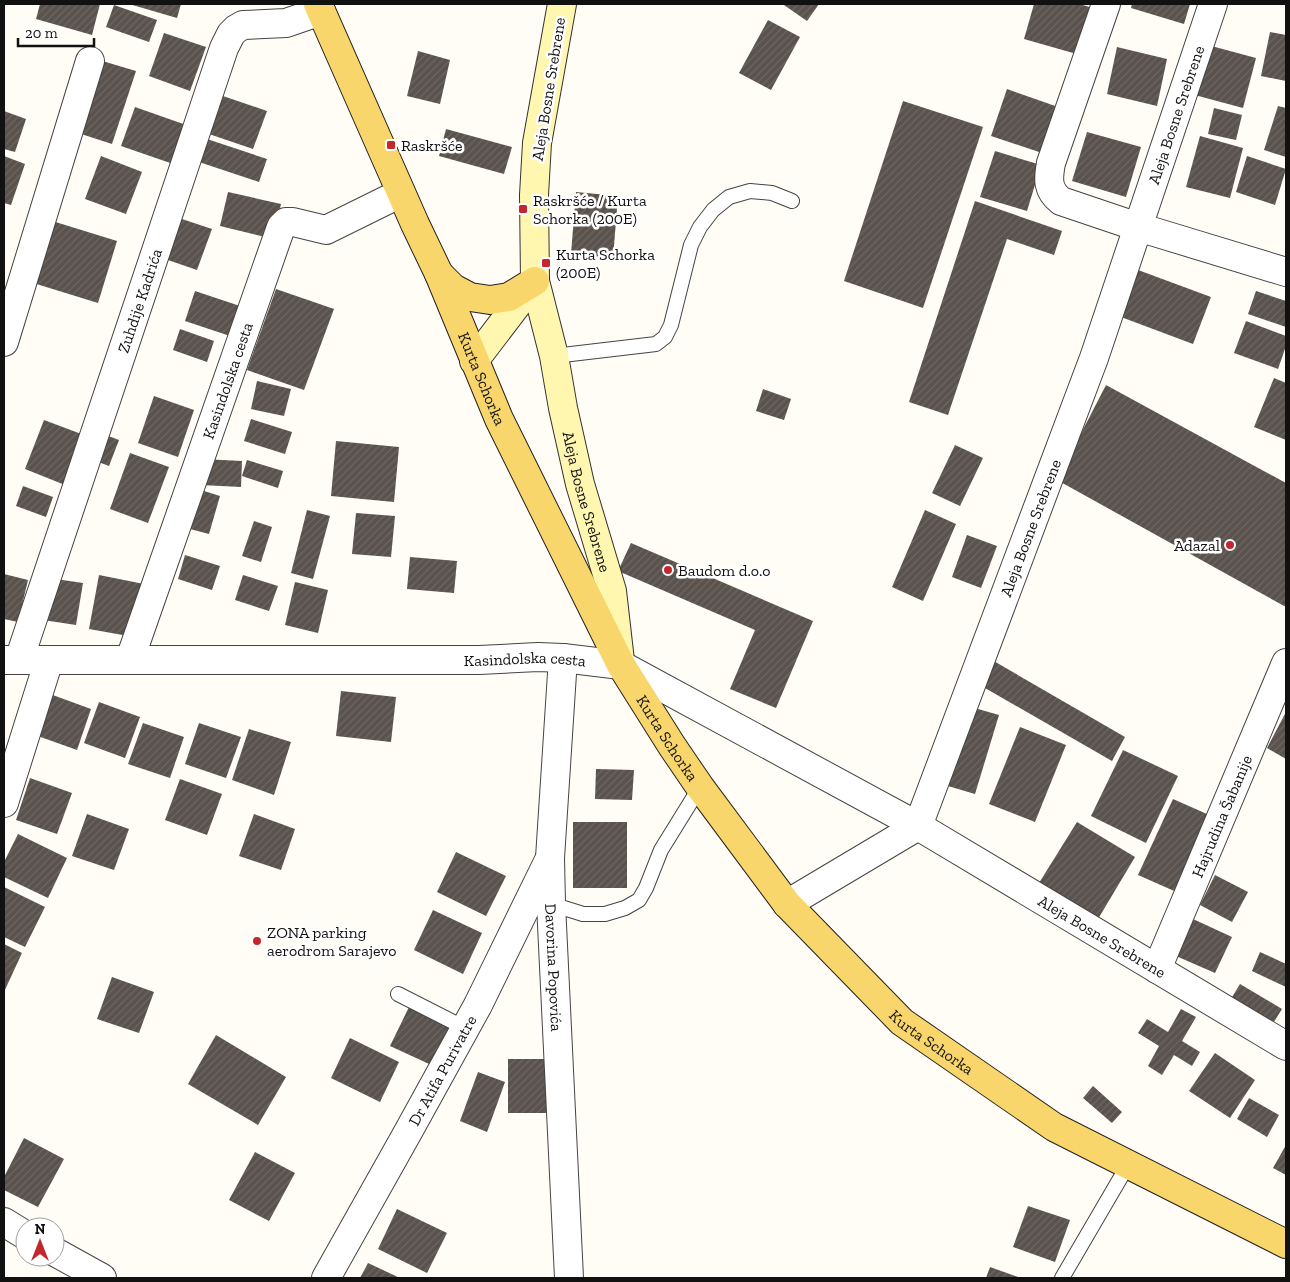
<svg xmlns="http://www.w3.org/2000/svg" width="1290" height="1282" font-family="'Zilla Slab',serif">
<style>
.building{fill:url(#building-hatch)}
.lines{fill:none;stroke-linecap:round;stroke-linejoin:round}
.lane-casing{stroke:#444;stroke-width:16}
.street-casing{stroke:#444;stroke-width:30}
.secondary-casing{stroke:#333;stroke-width:30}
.primary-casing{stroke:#222;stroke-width:30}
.lane{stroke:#fff;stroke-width:14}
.street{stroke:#fff;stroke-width:28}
.secondary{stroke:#fff6b0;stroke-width:28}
.primary{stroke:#f9d66b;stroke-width:28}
.poi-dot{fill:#c4262e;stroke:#fff;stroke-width:2}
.labels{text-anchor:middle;stroke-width:5;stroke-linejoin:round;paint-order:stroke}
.street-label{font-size:16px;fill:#111;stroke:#fff}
.poi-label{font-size:16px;fill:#111;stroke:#fff;text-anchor:start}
</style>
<defs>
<pattern id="building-hatch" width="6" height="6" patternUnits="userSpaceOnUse" patternTransform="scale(1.25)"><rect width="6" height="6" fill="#5a524d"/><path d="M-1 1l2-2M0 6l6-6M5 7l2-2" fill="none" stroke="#6d6662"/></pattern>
</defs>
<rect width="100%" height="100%" fill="#fffdf5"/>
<path class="building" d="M40,4H100L92,35L36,19Z
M129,4H181L177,18Z
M785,4H819L807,21L784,5Z
M1034,4H1079L1093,8L1080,55L1024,39Z
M1132,4H1190L1184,24L1131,8Z
M114,5L157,20L149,42L106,27Z
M768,20L800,37L771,90L739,73Z
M1270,32L1286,35V81L1261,76Z
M164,33L206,47L190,91L149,76Z
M1204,44L1256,58L1243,108L1191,94Z
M1117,47L1167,59L1157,106L1107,94Z
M418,51L450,60L440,104L407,96Z
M99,60L136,71L112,144L75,132Z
M1007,89L1058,107L1042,153L991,136Z
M220,95L267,111L253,149L206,133Z
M903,101L983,127L923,308L844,281Z
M1278,106L1286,108V157L1264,150Z
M135,107L189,126L176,165L121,146Z
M1214,108L1242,115L1236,140L1208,134Z
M4,111L26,119L15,152L4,149Z
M446,129L512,147L504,174L439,156Z
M1087,132L1141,147L1126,197L1072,181Z
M1200,136L1243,148L1230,198L1186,187Z
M207,139L267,159L259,182L199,162Z
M995,151L1041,165L1027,211L980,197Z
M4,156L25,164L11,205L4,203Z
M101,156L142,172L126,214L85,199Z
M1247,156L1286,169L1275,205L1236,192Z
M228,192L281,204L273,239L220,226Z
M576,192L618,196L613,258L571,254Z
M975,201L1062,231L1054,255L1007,239L948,415L909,402Z
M179,218L212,229L197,270L165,259Z
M49,220L117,241L98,303L30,282Z
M1130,267L1211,297L1193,344L1113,314Z
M276,289L334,309L304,390L247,370Z
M195,291L240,306L230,336L185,321Z
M1256,291L1286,301V327L1248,314Z
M1246,321L1286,336V346L1278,369L1234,353Z
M180,329L214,341L207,362L173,350Z
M1274,378L1286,383V440L1254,427Z
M257,381L291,389L284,416L251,409Z
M1106,385L1286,483V607L1057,480Z
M763,389L791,399L784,420L756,411Z
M154,396L194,410L178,457L138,443Z
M251,419L292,432L285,454L244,441Z
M44,420L84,435L65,485L25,469Z
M98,432L119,440L109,466L88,458Z
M336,441L399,447L394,502L331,496Z
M955,445L983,458L960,506L932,493Z
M130,453L169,467L148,523L110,509Z
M202,459L242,461L241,487L201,485Z
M247,460L283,471L278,488L242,476Z
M23,486L53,497L46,517L16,506Z
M201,490L220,496L209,534L190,529Z
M307,510L330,516L313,579L291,573Z
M925,510L956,524L923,601L892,587Z
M356,513L395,516L391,557L352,554Z
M254,521L272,527L261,562L242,556Z
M967,535L997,546L981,588L952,577Z
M631,543L813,621L776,708L730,689L755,630L618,571Z
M185,555L220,566L212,590L178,579Z
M410,557L457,561L454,593L407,589Z
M4,574L28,580L18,622L4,619Z
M99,575L144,584L134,637L89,629Z
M243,575L278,586L269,611L235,600Z
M49,578L83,583L76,625L43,620Z
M295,582L328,590L318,633L285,625Z
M992,660L1125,737L1112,761L978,684Z
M341,691L396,697L391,742L336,736Z
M50,694L91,709L77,750L35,735Z
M99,702L140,717L125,758L84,743Z
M971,707L999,715L975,794L948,786Z
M1286,712V759L1267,748Z
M143,723L184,737L170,778L128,764Z
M199,723L241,737L226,778L185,764Z
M1020,727L1066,745L1035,822L989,804Z
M249,729L291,742L274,795L232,780Z
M1123,750L1178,776L1146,843L1091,816Z
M596,769L634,770L632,800L595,799Z
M30,778L72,793L57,834L16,820Z
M180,779L222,794L207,835L165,820Z
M1173,799L1216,818L1181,894L1138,875Z
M87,814L129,829L114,870L72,856Z
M254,814L295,829L281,870L239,856Z
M573,822H627V888H573Z
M1077,822L1135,857L1098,919L1039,883Z
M18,834L67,858L48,898L4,877V862Z
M456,852L506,876L486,916L437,892Z
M1215,875L1248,892L1232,922L1200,905Z
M4,887L45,907L25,947L4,937Z
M433,910L482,933L463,974L414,950Z
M1193,919L1232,937L1215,973L1176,956Z
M4,944L22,953L4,992Z
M1260,952L1286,964V987L1252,971Z
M112,977L154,992L139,1033L97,1019Z
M1240,984L1282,1009L1267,1033L1226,1007Z
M410,1005L459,1029L440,1069L390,1046Z
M1181,1009L1196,1017L1182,1041L1200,1052L1192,1066L1174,1055L1162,1075L1148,1066L1159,1046L1138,1033L1147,1019L1168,1032Z
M216,1035L286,1077L258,1125L188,1084Z
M350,1038L399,1062L380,1102L331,1078Z
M1215,1053L1255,1080L1230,1118L1189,1091Z
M508,1059H546V1113H508Z
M478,1072L505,1082L487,1132L460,1121Z
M1093,1086L1122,1112L1112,1123L1083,1098Z
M1249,1098L1279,1115L1267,1137L1237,1119Z
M24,1138L64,1159L38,1207L4,1190V1177Z
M1286,1145V1175L1273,1168Z
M255,1152L295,1173L269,1221L229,1200Z
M1028,1206L1070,1220L1055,1262L1013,1247Z
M397,1209L447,1233L427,1273L378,1249Z
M368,1263L400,1278H360Z
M990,1267L1021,1278H986Z"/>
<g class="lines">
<defs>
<path id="lane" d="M554,356L656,344L665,337L671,325L691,245L700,227L713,210L729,197L750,191L772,193L792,201
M551,904L583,914H605L625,908L639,900L646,888L661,850L700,787
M398,994L465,1028
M1062,1278L1128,1165"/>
<g id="street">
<path d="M1106,4L1051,163C1048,179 1047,190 1061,201L1138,227L1286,272"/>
<path d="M4,342L90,61"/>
<path id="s1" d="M563,658L550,858L551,904L569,1278"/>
<path id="s2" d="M130,659L281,227L286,222H293L326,230L401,193"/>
<path id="s3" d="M4,660H479L538,657L563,658L621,665L918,826L1286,1046"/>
<path id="s4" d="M19,660L224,48L231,34L236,29L243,25L286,23L321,11"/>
<path d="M4,803L49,660"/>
<path id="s5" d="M787,904L918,826L1094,358L1213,4"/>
<path id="s6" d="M1157,969L1286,663"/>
<path d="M4,1222L25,1235"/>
<path d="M55,1252L102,1278"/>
<path id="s7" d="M326,1278L408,1132L478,1005L548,862"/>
</g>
<g id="secondary">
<path id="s8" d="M562,4L537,143L534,195L535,281L554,356L563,408L580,484L612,591L620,661"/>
<path d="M474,361L535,281"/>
</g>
<g id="primary">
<path id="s9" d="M318,4L415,224L439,274L499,419L621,665L672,746L700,787L787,904L902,1022L1054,1127L1286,1244"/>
<path d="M439,274L453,288L470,297L490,300L509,297L535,281"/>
</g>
</defs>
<use href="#lane" class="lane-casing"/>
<use href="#street" class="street-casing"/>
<use href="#secondary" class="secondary-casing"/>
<use href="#primary" class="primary-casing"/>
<use href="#lane" class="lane"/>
<use href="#street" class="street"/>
<use href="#secondary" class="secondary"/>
<use href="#primary" class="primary"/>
</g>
<g class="poi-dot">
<rect x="386" y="140" width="10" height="10" rx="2.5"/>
<rect x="518" y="204" width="10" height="10" rx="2.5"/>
<rect x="541" y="258" width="10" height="10" rx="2.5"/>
<circle cx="1230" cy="545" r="5"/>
<circle cx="668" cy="570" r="5"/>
<circle cx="257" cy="941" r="5"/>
</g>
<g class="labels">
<g class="street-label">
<text transform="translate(548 89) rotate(-81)" y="6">Aleja Bosne Srebrene</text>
<text dy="6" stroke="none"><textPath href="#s5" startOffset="909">Aleja Bosne Srebrene</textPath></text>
<text dy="6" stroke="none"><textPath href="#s4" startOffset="379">Zuhdije Kadrića</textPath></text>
<text dy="6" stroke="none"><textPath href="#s9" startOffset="409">Kurta Schorka</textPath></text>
<text dy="6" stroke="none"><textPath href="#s2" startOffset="295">Kasindolska cesta</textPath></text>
<text dy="6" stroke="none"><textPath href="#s8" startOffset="506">Aleja Bosne Srebrene</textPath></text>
<text dy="6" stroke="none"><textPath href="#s5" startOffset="471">Aleja Bosne Srebrene</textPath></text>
<text dy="6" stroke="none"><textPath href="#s3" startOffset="521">Kasindolska cesta</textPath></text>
<text dy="6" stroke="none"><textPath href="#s9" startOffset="814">Kurta Schorka</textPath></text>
<text dy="6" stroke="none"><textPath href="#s6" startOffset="166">Hajrudina Šabanije</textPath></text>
<text dy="6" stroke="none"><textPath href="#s3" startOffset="1170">Aleja Bosne Srebrene</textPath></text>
<text dy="6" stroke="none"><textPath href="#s1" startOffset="310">Davorina Popovića</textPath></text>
<text dy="6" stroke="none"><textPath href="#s9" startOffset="1219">Kurta Schorka</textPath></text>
<text dy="6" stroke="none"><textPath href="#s7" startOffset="238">Dr Atifa Purivatre</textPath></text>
</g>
<g class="poi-label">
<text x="401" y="151">Raskršće</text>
<text x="533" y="206">Raskršće / Kurta<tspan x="533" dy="18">Schorka (200E)</tspan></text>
<text x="556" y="260">Kurta Schorka<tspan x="556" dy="18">(200E)</tspan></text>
<text x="1220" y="551" text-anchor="end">Adazal</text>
<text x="678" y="576">Baudom d.o.o</text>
<text x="267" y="938">ZONA parking<tspan x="267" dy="18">aerodrom Sarajevo</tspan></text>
</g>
</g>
<rect width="1290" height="1282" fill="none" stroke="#111111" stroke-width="10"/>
<g transform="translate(40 1242)"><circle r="24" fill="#ffffff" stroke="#a0a0a0"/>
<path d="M0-4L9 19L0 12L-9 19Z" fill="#c4262e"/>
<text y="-8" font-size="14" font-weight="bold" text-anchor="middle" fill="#111111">N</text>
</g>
<path d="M18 38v8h76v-8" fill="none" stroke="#111111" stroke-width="2.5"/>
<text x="25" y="38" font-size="15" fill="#111111" stroke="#ffffff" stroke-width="4" paint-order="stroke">20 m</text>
</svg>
